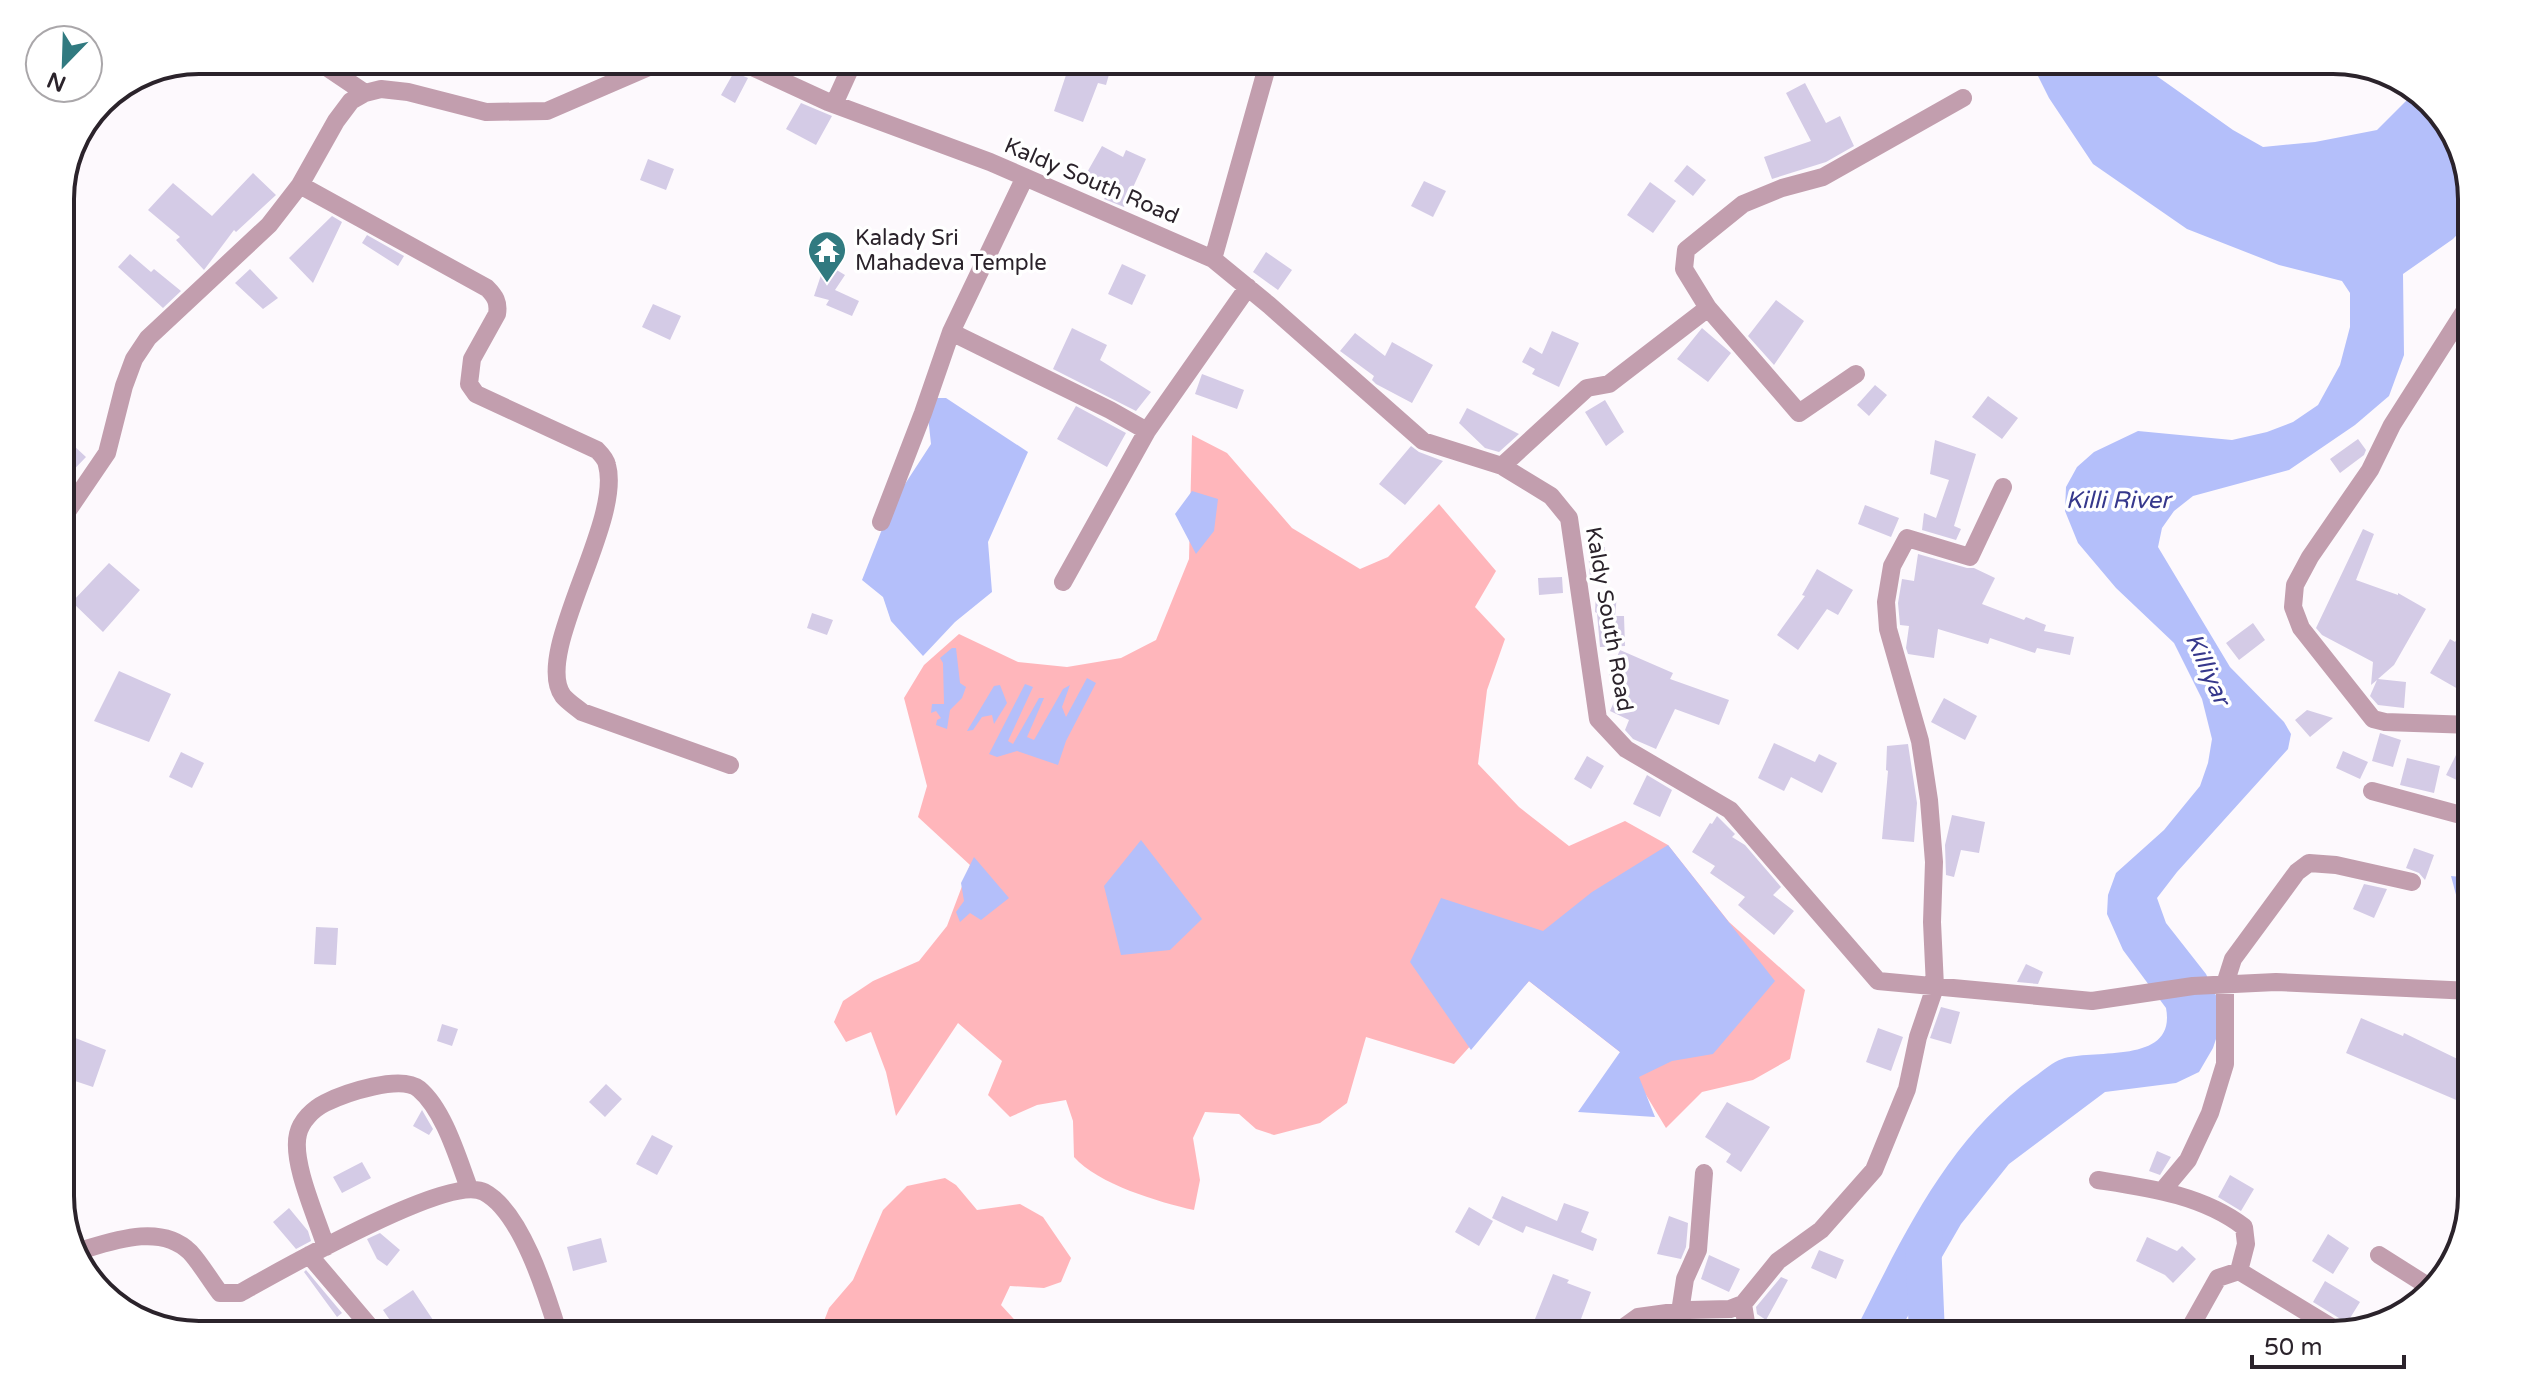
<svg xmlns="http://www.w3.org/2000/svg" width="2532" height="1395" font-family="'Varela Round',sans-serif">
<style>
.green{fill:#ffb6bb}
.water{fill:#b4bffa}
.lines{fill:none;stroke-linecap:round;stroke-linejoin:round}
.river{stroke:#b4bffa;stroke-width:36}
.building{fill:#d4cbe6}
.minor{stroke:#c29eae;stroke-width:18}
.labels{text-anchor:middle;stroke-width:7;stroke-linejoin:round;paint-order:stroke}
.street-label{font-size:22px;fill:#2b232b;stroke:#fff}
.poi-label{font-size:22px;fill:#2b232b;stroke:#fff;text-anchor:start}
.water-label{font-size:24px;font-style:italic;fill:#36388c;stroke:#fff}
.rim{fill:none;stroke:#2b232b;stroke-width:4}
</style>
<rect width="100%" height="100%" fill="#fdf9fd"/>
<path class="green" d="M1192,435L1227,453L1292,528L1360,569L1388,557L1439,504L1496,571L1475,607L1505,639L1487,690L1478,764L1519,807L1569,846L1625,821L1668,845L1729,922L1805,990L1790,1059L1753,1080L1702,1092L1666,1128L1620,1052L1529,981L1454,1064L1366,1037L1347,1103L1320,1123L1274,1135L1256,1129L1239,1114L1205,1112L1193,1138L1200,1180L1194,1210C1158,1202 1098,1184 1074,1157L1073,1121L1066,1100L1037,1105L1010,1117L988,1095L1002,1061L958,1023L896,1116L886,1072L871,1032L846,1042L834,1022L843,1001L873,981L919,961L947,926L970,865L918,817L927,786L904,698L924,665L959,634L1018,662L1067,667L1121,658L1156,640L1189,559Z
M945,1178L956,1185L977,1210L1020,1204L1043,1217L1071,1258L1061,1282L1044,1288L1010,1286L1001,1305L1022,1328L1023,1335H813L819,1334L829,1308L853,1280L883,1210L907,1186Z"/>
<path class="water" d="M2030,60H2139L2144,67L2233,130L2263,147L2315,142L2377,130L2415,92L2449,122L2472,190V219L2453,239L2403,274L2404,355L2389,396L2355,425L2289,470L2193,496L2174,511L2162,528L2158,547L2230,667L2284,722L2291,734L2288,749L2177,872L2157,898L2166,923L2206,974L2219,1002L2221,1024L2213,1048L2199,1072L2176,1083L2105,1092L2009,1164L1961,1224L1897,1335H1853C1901,1241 1947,1137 2037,1075C2044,1070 2053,1062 2062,1059C2093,1048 2177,1066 2166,1008L2123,950L2107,914L2108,895L2116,873L2164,830L2200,786L2208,763L2212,739L2202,699L2174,643L2116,588L2078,543L2065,511L2066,487L2077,467L2094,452L2138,431L2232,440L2267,432L2293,422L2318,405L2340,365L2350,327V293L2342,281L2279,265L2187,229L2093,164L2049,98Z
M926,398H946L1028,452L988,542L992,592L955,622L923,656L891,621L883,597L862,580L892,504L931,444Z
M1192,491L1218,499L1214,531L1196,554L1175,514Z
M952,648H956L960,683L966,687L962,698L950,710L947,729L936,725L937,720L941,718L936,711L931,713L932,704H944L943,663L940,658Z
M1087,678L1096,683L1066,741L1058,765L1017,751L997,757L989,754L1025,684L1033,687L1008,741L1013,744L1039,698H1044L1027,737L1034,740L1063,689L1070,685L1062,707L1066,717Z
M1000,685L1007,703L994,724L992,715L982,717L973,730L967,731L994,686Z
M1141,840L1202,919L1170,950L1121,955L1104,886Z
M1668,845L1775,981L1713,1054L1672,1061L1639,1077L1655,1117L1578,1112L1620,1052L1529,981L1471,1050L1410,962L1441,898L1543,931L1592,892Z
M974,857L1009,898L981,920L970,913L960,922L956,912L964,901L961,883Z
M2451,876L2472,878V929L2463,921Z"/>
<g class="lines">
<path class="river" d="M1925,1237L1923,1240L1927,1335"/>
</g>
<path class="building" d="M1071,60H1098L1112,64L1106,85L1098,83L1083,122L1054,111Z
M734,72L748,78L735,103L721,95Z
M1805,83L1826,123L1840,116L1854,146L1826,162L1772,179L1764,157L1811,141L1786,93Z
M801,103L832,116L816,145L786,129Z
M1102,146L1123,157L1126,150L1146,159L1124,207L1104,199L1106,196L1081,183Z
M648,159L674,169L666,190L640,180Z
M1687,165L1706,180L1693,196L1674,181Z
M253,173L276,195L236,232L234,230L204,270L176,240L180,237L148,210L173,183L212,216Z
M1424,181L1446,191L1433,217L1411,206Z
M1650,182L1676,201L1653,233L1627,215Z
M332,216L342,222L313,283L289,258Z
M367,235L404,256L398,266L362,243Z
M1266,252L1292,270L1278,290L1253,272Z
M130,254L151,272L154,269L181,291L163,308L118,267Z
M825,263L845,275L835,290L859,301L852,316L826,305L829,300L814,296Z
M1122,264L1146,275L1132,305L1108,294Z
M250,269L278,298L263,309L235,283Z
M1776,300L1804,321L1774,365L1748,336Z
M653,304L681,316L670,340L642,327Z
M1072,328L1107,345L1100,360L1151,392L1136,411L1053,369Z
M1702,328L1731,353L1708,382L1677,359Z
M1552,331L1579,343L1559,387L1532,374L1535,369L1522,362L1530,347L1542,354Z
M1355,333L1385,356L1392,342L1433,365L1412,403L1376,384L1372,380L1374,376L1340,351Z
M1202,374L1244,390L1237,409L1195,394Z
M1875,385L1887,395L1869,416L1857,405Z
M1988,396L2018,418L2002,439L1972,417Z
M1605,400L1624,432L1606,446L1585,412Z
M1076,406L1126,433L1107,467L1057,439Z
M1467,408L1519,434L1499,452L1485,448L1459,423Z
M60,433L86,457L60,484Z
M2358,439L2366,450L2364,455L2340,473L2330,459Z
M1935,440L1976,454L1954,526L1961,529L1956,540L1922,530L1924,513L1936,518L1949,480L1930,474Z
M1411,446L1419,452L1443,461L1405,505L1379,484Z
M1865,505L1899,518L1891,537L1858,524Z
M2363,529L2374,534L2356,580L2398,595V593L2426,609L2394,665L2378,679L2406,682L2404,708L2378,705L2370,696L2377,680L2371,685L2373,662L2322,635L2316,628Z
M1588,547H1605L1604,580H1590Z
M1918,554L1967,568H1974L1995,578L1982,604L2024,620L2026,617L2046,625L2044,631L2074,637L2070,655L2037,648L2035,653L1990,638L1988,644L1938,629L1934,658L1908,654L1906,648L1909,626L1900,625L1898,603L1902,579L1914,581Z
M109,563L140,590L103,632L72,602Z
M1817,569L1853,590L1838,615L1827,609L1798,650L1777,635L1805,596L1802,595Z
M1562,577L1563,593L1539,595L1538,578Z
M1596,592L1617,594L1615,616H1624L1625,646L1600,647L1597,613L1595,612Z
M812,613L833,620L827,635L807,628Z
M2472,615V697L2430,673L2450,639L2455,642Z
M2253,623L2265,640L2239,660L2226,643Z
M1620,650L1673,673L1670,679L1729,700L1719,725L1675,709L1656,749L1633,739L1625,730L1629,720L1610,711L1623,681L1609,675Z
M119,671L171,694L149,742L94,721Z
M1944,698L1977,716L1965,740L1931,722Z
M2307,710L2333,718L2310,737L2295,720Z
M2380,733L2401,740L2393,767L2372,761Z
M1774,743L1815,762L1819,754L1837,763L1822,793L1791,777L1784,791L1758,778Z
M1908,744L1917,803L1914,842L1882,839L1888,771L1886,770L1887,746Z
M2343,751L2368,762L2360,779L2336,768Z
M181,752L204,763L192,788L169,777Z
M2456,755L2472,762V787L2446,775Z
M1587,756L1604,766L1591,789L1574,779Z
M2407,758L2440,766L2434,793L2400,785Z
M1647,775L1672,790L1660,817L1633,804Z
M1952,815L1985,822L1979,853L1961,850L1954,877L1946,875L1945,845Z
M1717,816L1735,834L1732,837L1745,845L1781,887L1773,895L1794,911L1774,935L1738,905L1745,897L1710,873L1715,866L1692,852L1710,823L1712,824Z
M2414,848L2434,855L2425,880L2419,873L2406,868Z
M2364,884L2387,889L2374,918L2353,909Z
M316,927L338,928L336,965L314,964Z
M2026,964L2043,972L2038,984L2017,982Z
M1941,1007L1960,1012L1951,1044L1930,1038Z
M2361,1018L2403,1036L2404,1033L2472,1066V1077L2461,1102L2346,1053Z
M442,1024L458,1029L452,1046L437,1041Z
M1878,1028L1903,1037L1891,1071L1866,1062Z
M60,1032L106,1050L93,1087L60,1076Z
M606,1084L622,1099L605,1117L589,1102Z
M1727,1102L1770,1127L1741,1172L1726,1162L1731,1154L1705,1137Z
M422,1110L433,1129L429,1135L413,1126Z
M652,1135L673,1146L657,1175L636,1164Z
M2157,1151L2171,1157L2160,1175L2149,1171Z
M362,1162L371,1178L342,1193L333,1177Z
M2230,1175L2254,1189L2241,1211L2218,1197Z
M1502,1196L1557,1221L1564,1203L1589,1212L1581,1232L1597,1239L1593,1251L1526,1226L1523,1233L1492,1218Z
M1469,1207L1493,1221L1479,1246L1455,1232Z
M289,1208L308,1231L311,1241L296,1249L273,1222Z
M1669,1216L1688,1223L1686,1247L1681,1259L1657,1254Z
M380,1233L400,1250L387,1266L377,1259L367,1239Z
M2328,1234L2349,1248L2333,1274L2312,1261Z
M2147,1237L2177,1251L2182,1246L2196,1259L2173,1283L2165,1275L2136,1261Z
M601,1238L607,1262L573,1271L567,1247Z
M1819,1250L1844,1260L1836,1279L1811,1268Z
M1709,1255L1740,1269L1729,1292L1701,1279Z
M306,1270L342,1313L337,1317L304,1272Z
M1553,1274L1569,1280L1567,1283L1591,1292L1575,1335H1562L1533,1324Z
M1781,1277L1788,1280L1766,1320L1757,1314L1756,1307Z
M2325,1281L2360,1302L2347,1323L2313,1302Z
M413,1290L433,1320L411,1335H400L383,1310Z"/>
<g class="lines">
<path class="minor" d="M316,60L365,93
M737,60L828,102L990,162L1213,259L1269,305L1423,441L1502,466L1551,496L1569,518L1598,719L1626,749L1730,810L1878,981L2092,1001L2193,986L2276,982L2472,991
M834,104L854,60
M300,185L487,288C495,296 499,302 497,314L472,359L469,384L476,394L597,450C601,454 606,459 607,465C623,522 532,654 563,696C568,702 576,707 582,712L730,765
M1213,259L1269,60
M2472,303L2464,312L2392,425L2370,470L2310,557L2295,585L2293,607L2301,628L2373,719L2385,722L2472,725
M1708,308L1684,269L1686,250L1743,204L1782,188L1823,177L1963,98
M951,332L1110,410L1147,431
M1502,466L1587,388L1609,384L1708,308L1799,413L1856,374
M60,522L107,453L124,386L134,359L148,338L269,225L300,185L336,121L351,101L365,93L381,89L408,92L486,112L547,111L665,60
M881,522L923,413L951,332L1025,177
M1063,582L1147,431L1248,287
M2372,791L2472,818
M2098,1180C2149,1188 2202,1195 2244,1227L2246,1244L2239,1271
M2163,1190L2188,1160L2210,1113L2225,1064V984L2233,959L2297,872L2309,863L2336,865L2412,882
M326,1247C317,1218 291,1162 298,1134C301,1121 313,1109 325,1103C345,1093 401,1074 419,1089C444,1110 458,1159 469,1188
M76,1252C110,1242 160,1222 190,1252C201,1264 210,1280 220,1293H240C278,1272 449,1174 484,1192C522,1212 547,1296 559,1335
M309,1255L377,1335
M2379,1255L2431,1288
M1743,1304L1748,1335
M1680,1312L1685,1279L1698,1250L1704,1173
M1613,1335L1638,1317L1689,1310L1730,1309L1743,1304L1778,1261L1821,1230L1874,1170L1907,1089L1918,1037L1935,987L1932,922L1934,862L1929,800L1920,741L1888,629L1886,602L1892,566L1907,538L1970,557L2003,487
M2186,1335L2218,1278L2239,1271L2341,1333"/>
</g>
<defs>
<symbol id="temple-pin" viewBox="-11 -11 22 30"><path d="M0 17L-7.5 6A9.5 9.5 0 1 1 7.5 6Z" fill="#317a80" stroke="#fff"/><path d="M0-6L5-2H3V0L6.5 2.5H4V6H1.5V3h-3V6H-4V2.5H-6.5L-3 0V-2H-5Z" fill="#fff"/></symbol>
</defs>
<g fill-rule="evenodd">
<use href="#temple-pin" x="805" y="228" width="44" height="60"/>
</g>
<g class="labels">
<g class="street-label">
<text transform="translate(1092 180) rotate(23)" y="8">Kaldy South Road</text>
<text transform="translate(1610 619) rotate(80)" y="8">Kaldy South Road</text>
</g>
<g class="poi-label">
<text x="855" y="245">Kalady Sri<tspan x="855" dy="25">Mahadeva Temple</tspan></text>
</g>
<g class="water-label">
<text x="2118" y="508">Killi River</text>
<text transform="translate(2208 669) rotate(66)" y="8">Killiyar</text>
</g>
</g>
<path d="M0 0H2532V1395H0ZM199 74H2333A125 125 0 0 1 2458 199V1196A125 125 0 0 1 2333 1321H199A125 125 0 0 1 74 1196V199A125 125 0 0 1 199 74Z" fill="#fff" fill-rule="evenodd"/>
<path class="rim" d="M199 74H2333A125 125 0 0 1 2458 199V1196A125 125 0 0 1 2333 1321H199A125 125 0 0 1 74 1196V199A125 125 0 0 1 199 74Z"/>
<g transform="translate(64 64) rotate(203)"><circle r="38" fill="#ffffff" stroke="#aaa7aa" stroke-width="2"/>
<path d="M0-6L14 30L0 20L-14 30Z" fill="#317a80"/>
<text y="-12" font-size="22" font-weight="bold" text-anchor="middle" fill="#2b232b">N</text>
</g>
<path d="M2252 1355v12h152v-12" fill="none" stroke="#2b232b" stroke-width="4"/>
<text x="2264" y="1355" font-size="24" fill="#2b232b" stroke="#ffffff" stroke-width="6" paint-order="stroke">50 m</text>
</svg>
